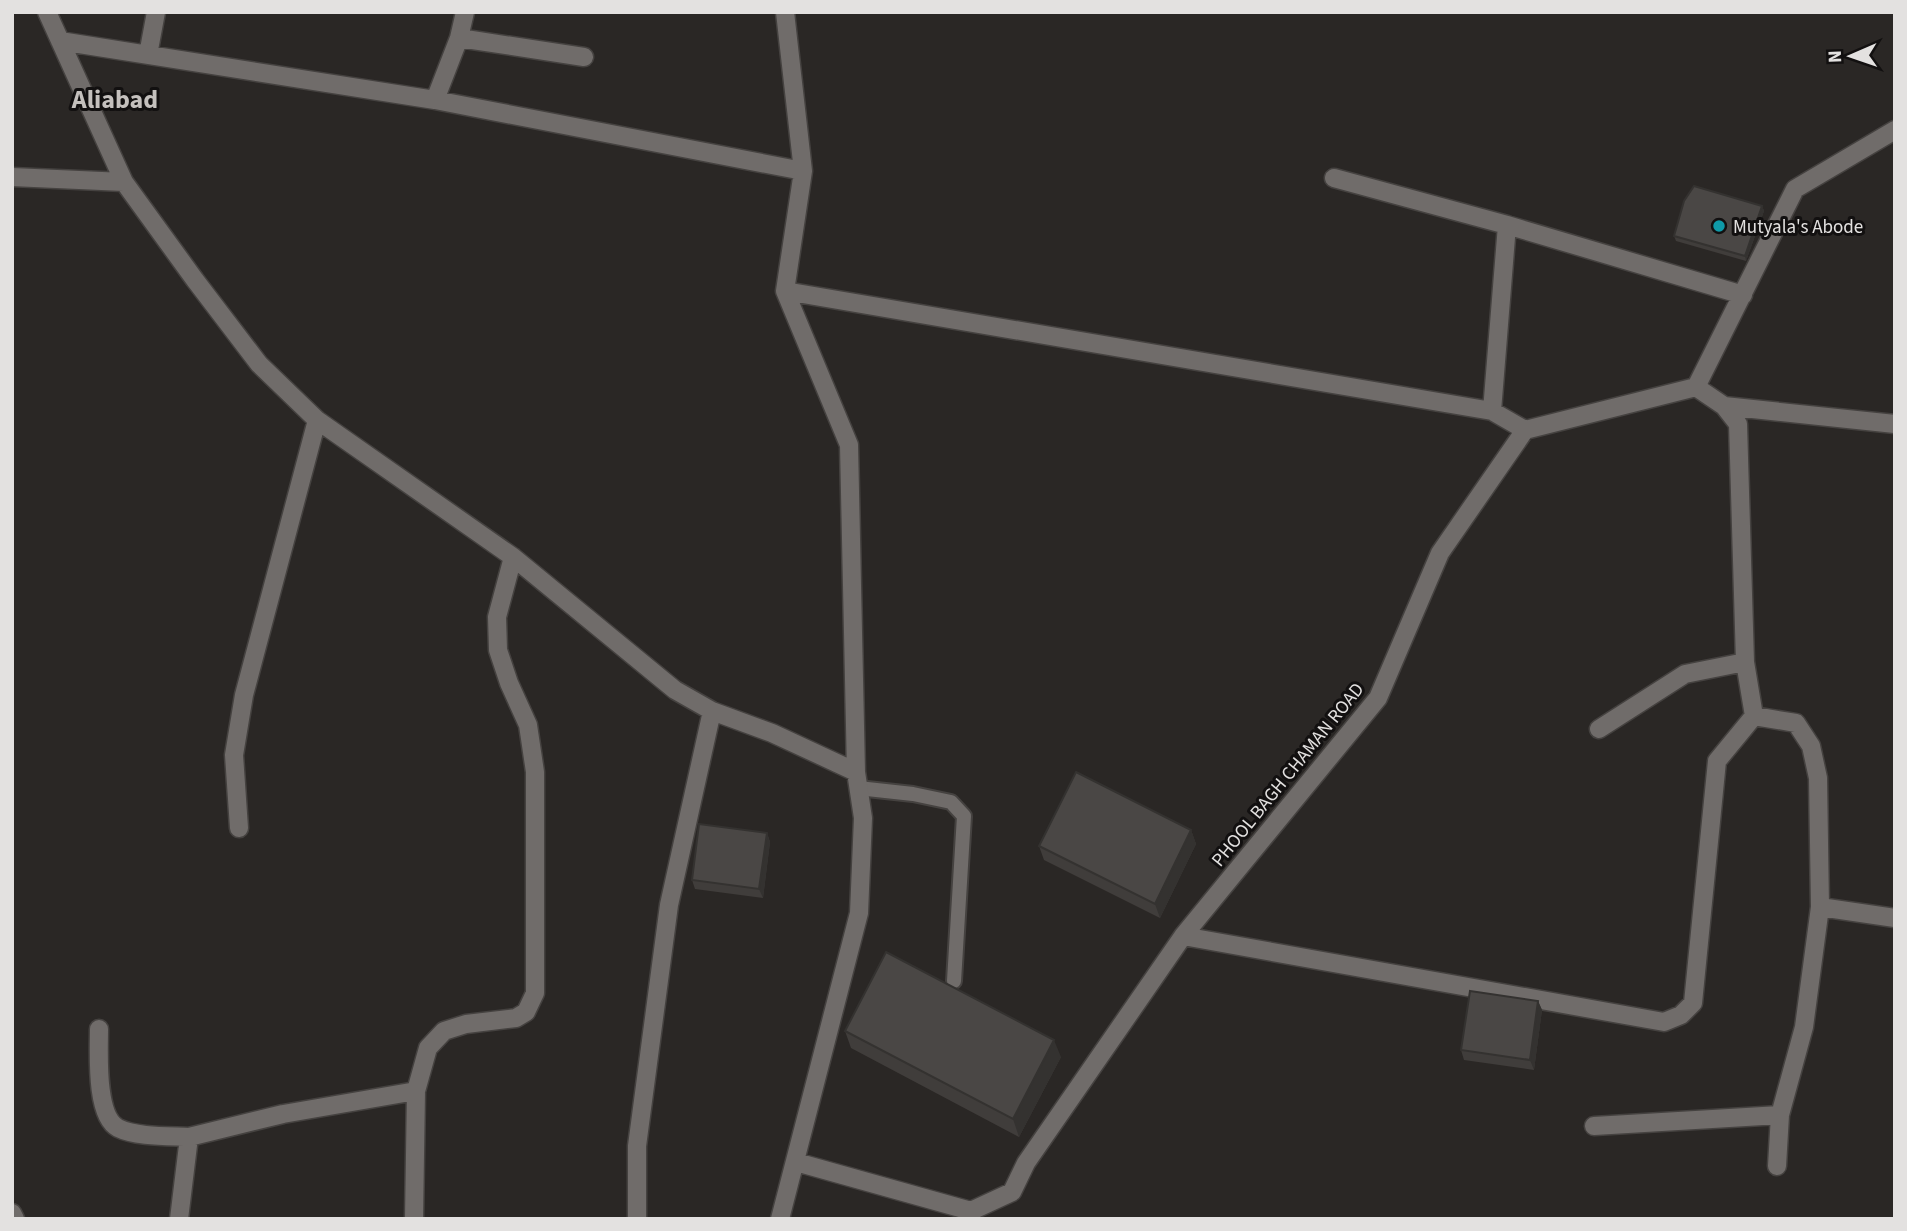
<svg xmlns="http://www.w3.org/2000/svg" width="1907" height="1231" font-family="'Source Sans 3',sans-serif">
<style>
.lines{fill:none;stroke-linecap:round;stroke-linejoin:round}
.lane-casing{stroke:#454240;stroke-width:18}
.street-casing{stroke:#454240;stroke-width:21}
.lane{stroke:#706c6a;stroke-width:14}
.street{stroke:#706c6a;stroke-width:18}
.wall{fill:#403d3b}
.shaded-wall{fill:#343230}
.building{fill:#4a4745;stroke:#343230;stroke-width:2}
.culture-dot{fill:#0f9aa8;stroke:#121010;stroke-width:2.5}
.labels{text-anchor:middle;stroke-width:6;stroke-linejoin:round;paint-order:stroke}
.poi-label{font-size:19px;fill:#e3e1e0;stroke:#121010;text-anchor:start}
.street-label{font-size:19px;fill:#e3e1e0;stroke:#121010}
.district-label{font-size:26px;font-weight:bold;fill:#c4c0bd;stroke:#121010}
</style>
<rect width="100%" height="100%" fill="#2a2725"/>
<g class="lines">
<defs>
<path id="lane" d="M858,788L913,794L951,802L964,816L954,981"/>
<path id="street" d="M47,12L124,182L195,280L259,364L317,420L513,557L675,690L712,711L772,733L856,772
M459,38L584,57
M60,41L435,100L803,171
M148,55L156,12
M435,100L459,38L465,12
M12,177L124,182
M1334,178L1507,225L1743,295
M785,291L1492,411L1525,430
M1696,387L1724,406L1738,424L1745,662L1754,716L1796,723L1811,746L1818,778L1820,907L1804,1027L1780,1115
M1724,406L1895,424
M1492,411L1507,225
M1599,729L1685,674L1745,662
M239,828L234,755L244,695L317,420
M1820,907L1895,918
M1183,936L1664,1022L1681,1015L1693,1003L1717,761L1754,716
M99,1029C99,1052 95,1116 118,1128C136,1137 169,1136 189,1137
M1594,1126L1780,1115L1777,1166
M796,1162L971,1211L1012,1192L1026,1163L1183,936L1378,698L1440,553L1525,430L1696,387L1795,189L1895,130
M12,1213L15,1219
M179,1219L189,1137L283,1114L416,1091
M414,1219L416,1091L428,1048L444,1031L466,1024L516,1018L526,1012L535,993V772L528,725L509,683L498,650L497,617L513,557
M637,1219V1146L669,905L712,711
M780,1219L859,913L863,818L856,772L849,445L785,291L803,171L785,12"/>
</defs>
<use href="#lane" class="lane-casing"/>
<use href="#street" class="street-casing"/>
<use href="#lane" class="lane"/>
<use href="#street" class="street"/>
</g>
<path class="wall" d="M1762,206L1764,211L1746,261L1676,241L1674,236Z
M1191,830L1196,844L1160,918L1044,860L1039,846Z
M767,833L770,842L763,898L695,889L692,880Z
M1538,1001L1542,1010L1534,1070L1464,1060L1461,1050Z
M845,1031L1061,1057L1019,1137L851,1048Z"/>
<path class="shaded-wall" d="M1762,206L1764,211L1746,261L1745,256Z
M1191,830L1196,844L1160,918L1155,904Z
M767,833L770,842L763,898L759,889Z
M1538,1001L1542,1010L1534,1070L1530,1060Z
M1054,1040L1061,1057L1019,1137L1013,1119Z"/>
<path class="building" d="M1694,186L1762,206L1745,256L1674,236L1684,201Z
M1076,772L1191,830L1155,904L1039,846Z
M699,824L767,833L759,889L692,880Z
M886,952L1054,1040L1013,1119L845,1031Z
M1470,991L1538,1001L1530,1060L1461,1050Z"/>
<circle class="culture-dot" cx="1719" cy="226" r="7"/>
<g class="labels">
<g class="poi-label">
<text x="1733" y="233">Mutyala's Abode</text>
</g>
<g class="street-label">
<text transform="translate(1287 774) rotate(-51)" y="7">PHOOL BAGH CHAMAN ROAD</text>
</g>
<g class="district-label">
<text x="115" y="108">Aliabad</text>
</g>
</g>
<rect width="1907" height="1231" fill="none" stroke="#e3e1e0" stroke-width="28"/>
<g transform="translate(1851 56) rotate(268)" stroke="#121010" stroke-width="5" paint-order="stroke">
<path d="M0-5L12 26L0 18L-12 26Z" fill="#e3e1e0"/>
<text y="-10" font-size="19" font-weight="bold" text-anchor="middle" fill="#e3e1e0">N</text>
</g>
</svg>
